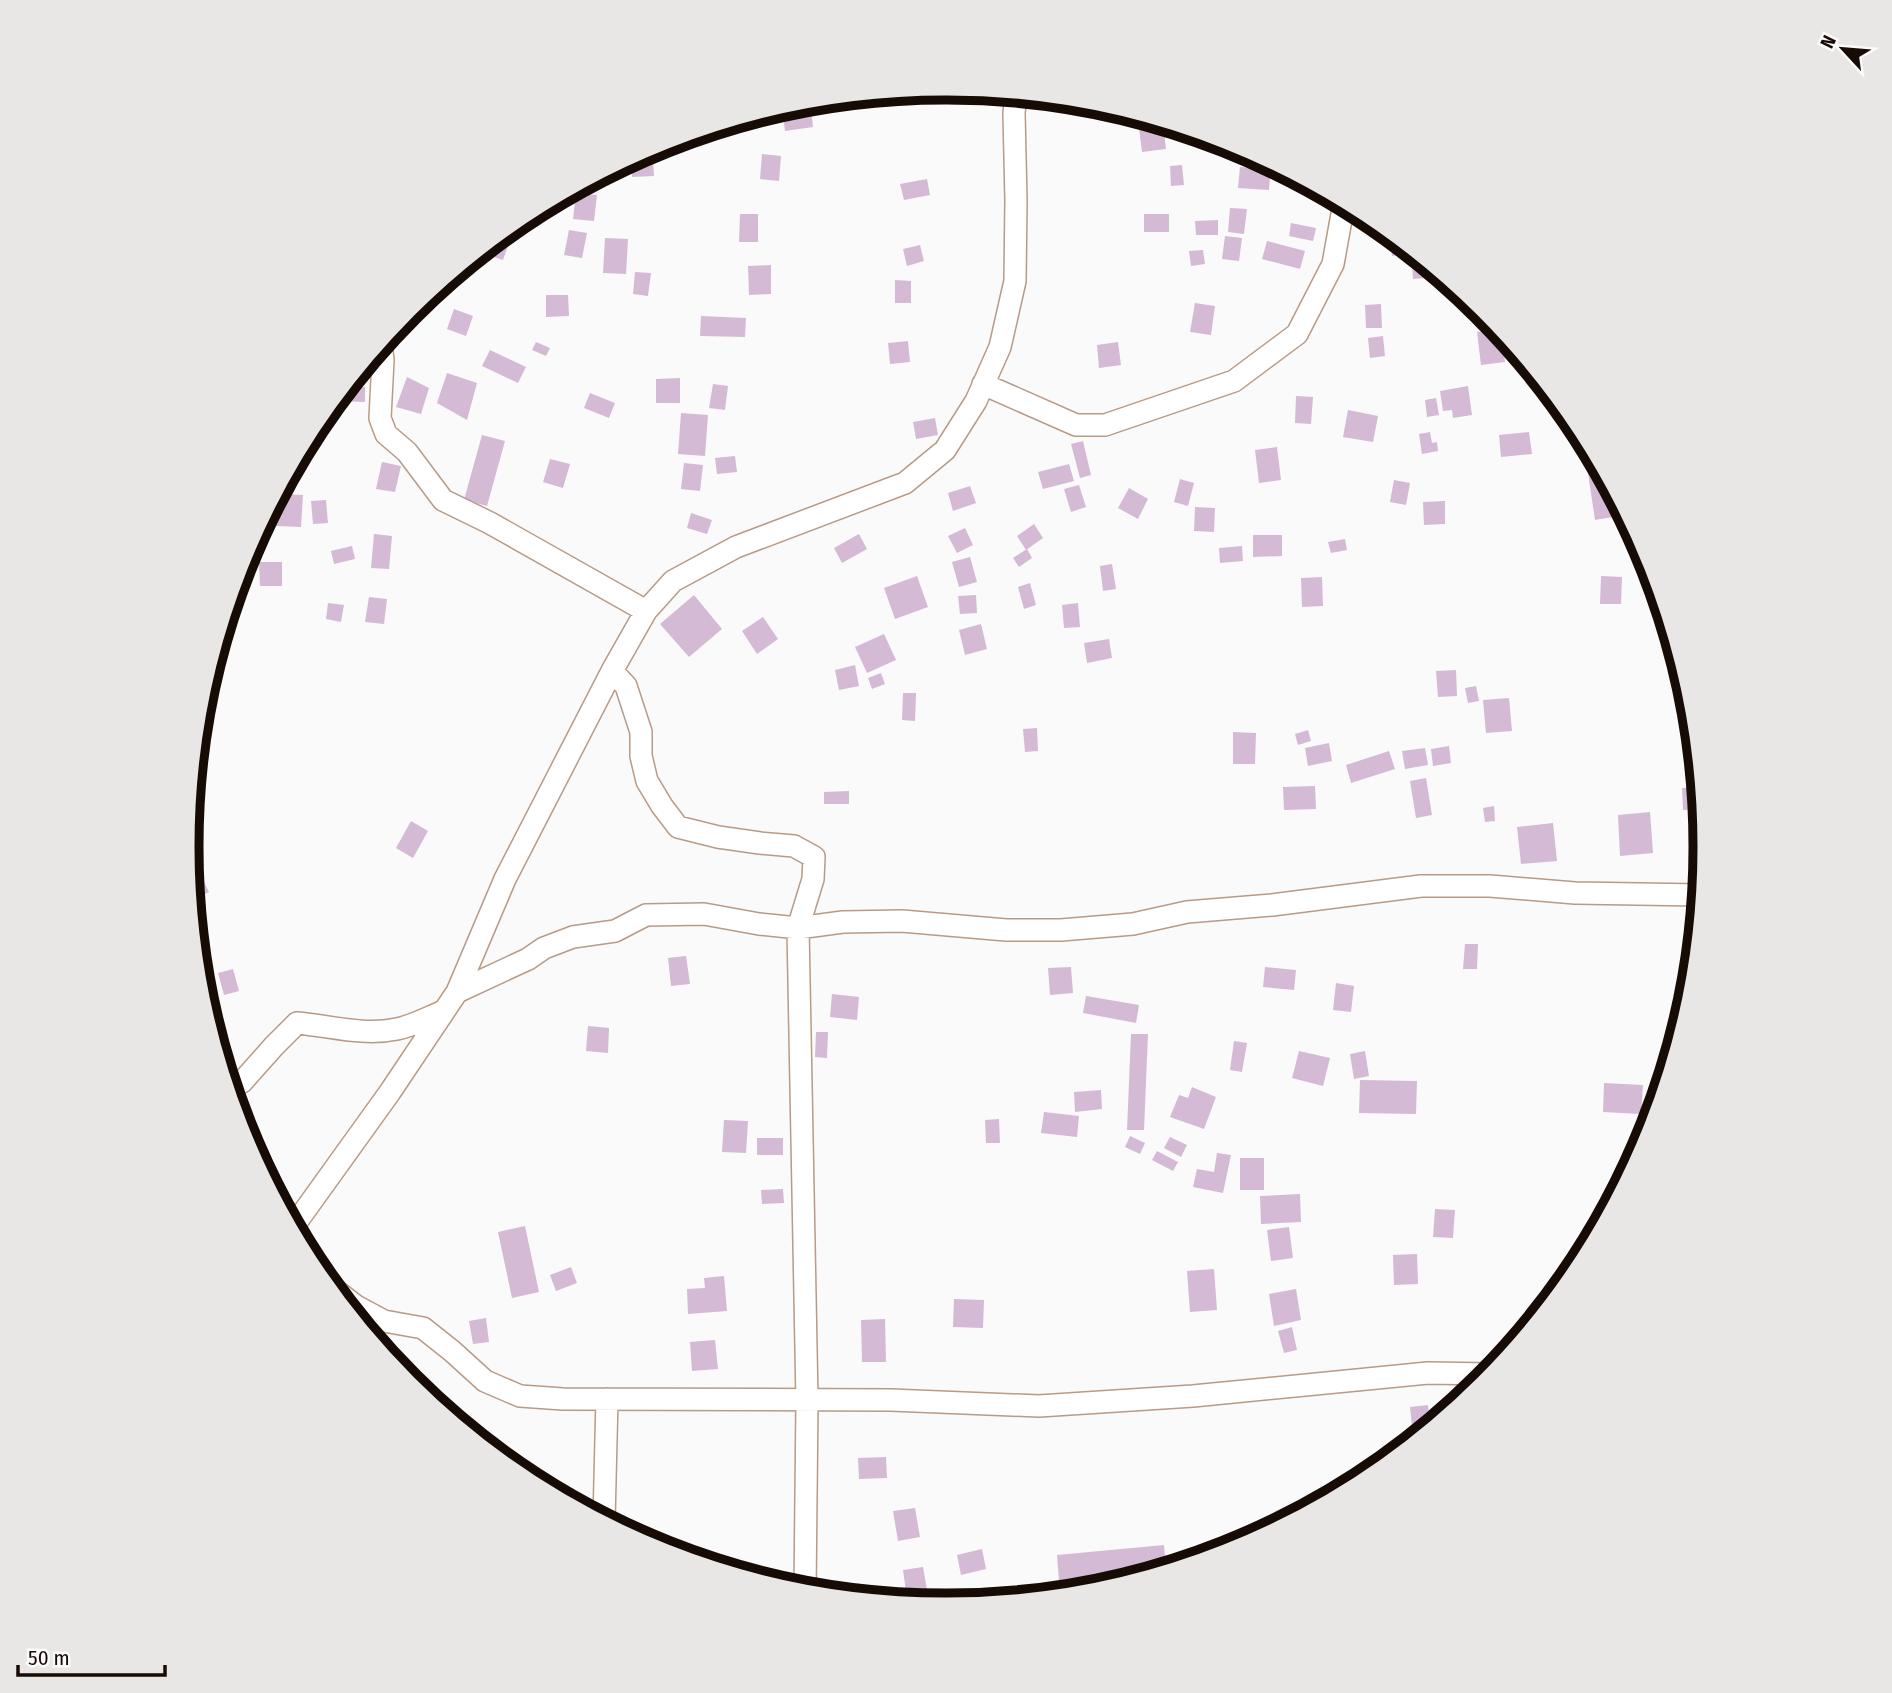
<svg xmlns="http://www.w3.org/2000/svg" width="1892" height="1693" font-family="'Fira Sans Condensed',sans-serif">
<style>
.building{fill:#d4bad5}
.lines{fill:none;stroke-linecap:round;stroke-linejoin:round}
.minor-casing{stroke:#b89a85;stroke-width:24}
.minor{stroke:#fff;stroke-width:21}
.rim{fill:none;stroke:#170c05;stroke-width:9}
</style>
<rect width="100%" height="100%" fill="#fafafa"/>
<path class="building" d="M810,101L813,127L785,131L782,107L798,102Z
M1147,118L1163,123L1166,149L1142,152L1138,120Z
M762,154L781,156L779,181L760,179Z
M1254,160L1266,161L1271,164L1269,190L1238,188L1240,167L1254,168Z
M653,161L654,176L632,177V162Z
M1182,165L1184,185L1171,186L1170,166Z
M927,179L930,195L904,200L900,184Z
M576,193L597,195L594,221L573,219Z
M1230,208L1247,209L1244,234L1228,232Z
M740,214H758V242H739Z
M1144,214H1169V232H1144Z
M1218,220V235H1196L1195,221Z
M1291,223L1316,228L1313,241L1289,236Z
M509,228L514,229L503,260L479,252Z
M569,230L587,233L582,258L564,255Z
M1225,236L1242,238L1239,261L1222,259Z
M605,238L628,239L626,274L603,273Z
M1390,239H1396L1401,243L1403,254L1392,256Z
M1267,241L1305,251L1300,269L1262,259Z
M920,245L924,261L907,266L903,249Z
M1203,250L1205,264L1191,266L1189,251Z
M1411,251L1438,273V277L1413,279Z
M771,265V294L749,295L748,266Z
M635,272L651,273L648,296L633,294Z
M895,280L911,281V303H895Z
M546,295H568L569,316L546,317Z
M1195,303L1215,306L1211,335L1190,332Z
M1381,304L1382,328H1366L1365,305Z
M454,309L473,316L466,336L447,329Z
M701,316L746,318L745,337L700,336Z
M1499,329L1502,334L1505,362L1481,365L1477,332Z
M1383,336L1385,356L1370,358L1368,338Z
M908,341L910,362L890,364L888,343Z
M536,342L550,348L546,356L532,350Z
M1118,342L1121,365L1099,368L1097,345Z
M490,350L526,367L518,383L482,366Z
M447,373L477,383L467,420L437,403Z
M407,377L429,388L421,414L396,407Z
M680,378V403H656V379Z
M713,384L728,386L725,410L709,408Z
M1468,386L1472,415L1453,418L1452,410L1443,411L1440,391Z
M346,387H365V402L336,401Z
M590,393L615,403L609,418L584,408Z
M1296,396L1313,397L1311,424L1295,423Z
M1436,398L1439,415L1427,417L1425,400Z
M1348,410L1378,416L1373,442L1343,437Z
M681,413L708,415L705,456L678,454Z
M935,418L938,435L916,439L913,422Z
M1430,432L1432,443L1437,442L1438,451L1422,454L1419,434Z
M1529,432L1532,454L1501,457L1499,435Z
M482,435L505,441L487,506L464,500Z
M1083,441L1091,475L1080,478L1071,444Z
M1277,447L1281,480L1259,483L1255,450Z
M735,456L737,472L717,474L715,458Z
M550,459L570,464L563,488L543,482Z
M382,462L401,466L395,492L376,489Z
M684,463L703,465L700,491L681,489Z
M1069,464L1074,481L1043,489L1038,472Z
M1602,471L1622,508L1625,515L1595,520L1588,473Z
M1180,479L1194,483L1188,506L1174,502Z
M1394,480L1410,483L1406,505L1390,502Z
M1079,485L1086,507L1071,512L1064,489Z
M970,486L976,503L953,511L948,493Z
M1129,488L1148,499L1138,519L1118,508Z
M278,494L303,495L301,527L276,526Z
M326,500L328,523L313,524L311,501Z
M1445,501V524L1424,525L1423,502Z
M1195,507L1215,508L1214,532L1194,531Z
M691,513L712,520L707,534L687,528Z
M1034,524L1043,538L1026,550L1017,536Z
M965,528L973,545L957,553L948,536Z
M374,534L392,536L389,569L371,568Z
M859,534L867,549L842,563L834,548Z
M1253,535H1282V556L1253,557Z
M1345,539L1347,550L1331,553L1328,542Z
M352,546L355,559L334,564L331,551Z
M1242,546L1243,561L1220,563L1219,548Z
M1027,549L1032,558L1019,567L1013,558Z
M970,557L977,582L959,587L952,562Z
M259,562H282V586H260Z
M1112,564L1116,589L1103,591L1100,566Z
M917,576L928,607L895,619L884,588Z
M1601,576L1622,577L1621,604H1600Z
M1322,577L1323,606L1302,607L1301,578Z
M1030,583L1036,605L1024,609L1018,587Z
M694,595L722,629L689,657L660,624Z
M976,595L977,613L960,614L958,596Z
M369,597L387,599L384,624L365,622Z
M328,603L344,605L341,622L326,619Z
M1078,603L1080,627L1064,628L1062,605Z
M763,617L778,639L757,654L742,631Z
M981,624L987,649L965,655L959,630Z
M884,634L896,660L867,673L855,647Z
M1109,639L1112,658L1087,663L1084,643Z
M855,665L859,686L839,690L835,670Z
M1456,670L1457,696L1438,697L1436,671Z
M881,673L885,684L872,689L868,678Z
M1476,686L1479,701L1468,703L1465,688Z
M903,693H916L915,721L902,720Z
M1509,698L1512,731L1486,733L1483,700Z
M1037,728L1038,751L1025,752L1023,729Z
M1308,730L1311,741L1298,745L1295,734Z
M1233,732L1256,733L1255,764H1233Z
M1329,743L1332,761L1308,766L1305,748Z
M1449,746L1451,763L1433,766L1431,749Z
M1425,748L1428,765L1405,769L1402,751Z
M1389,751L1395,769L1351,783L1346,765Z
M1426,778L1432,815L1416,818L1410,781Z
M1315,786L1316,809L1284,810L1283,787Z
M1699,787L1701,809L1683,810L1682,788Z
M849,791V804H824V792Z
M1494,806L1495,821L1485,822L1483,808Z
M1650,812L1653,853L1620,856L1618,815Z
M411,821L428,831L413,858L396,848Z
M1553,823L1557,861L1521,864L1517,827Z
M200,874L209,892L197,898L191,886L190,879Z
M1465,944H1478L1477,969H1463Z
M686,956L690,984L671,986L668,958Z
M1071,967L1073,993L1050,995L1048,968Z
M1265,967L1296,970L1294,990L1263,987Z
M233,969L239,991L224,995L218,973Z
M1336,983L1354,986L1351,1012L1333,1010Z
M832,994L859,997L857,1020L830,1017Z
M1086,996L1139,1005L1136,1023L1083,1013Z
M588,1026L609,1028L608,1053L586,1051Z
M816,1032H828L827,1058L815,1057Z
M1131,1034H1148L1144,1130H1127Z
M1234,1041L1247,1043L1242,1072L1230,1070Z
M1299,1051L1330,1058L1323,1086L1292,1078Z
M1365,1051L1369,1076L1354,1079L1350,1054Z
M1360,1080L1417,1081L1416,1114L1359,1113Z
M1604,1083L1643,1085L1641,1114L1603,1112Z
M1192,1087L1216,1097L1204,1129L1170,1117L1179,1095L1188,1098Z
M1101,1090L1102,1109L1075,1112L1074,1092Z
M1044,1112L1079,1116L1077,1137L1041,1133Z
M999,1119L1000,1143H986L985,1120Z
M724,1120L748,1121L746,1153L722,1152Z
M1130,1136L1145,1143L1140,1154L1125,1147Z
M1170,1137L1187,1145L1181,1157L1164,1148Z
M757,1138H783V1155H757Z
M1157,1151L1178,1162L1173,1171L1152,1160Z
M1217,1153L1231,1155L1223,1193L1193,1187L1197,1169L1214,1172Z
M1240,1158H1264V1190H1240Z
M783,1189L784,1203L762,1204L761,1190Z
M1300,1194L1301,1222L1261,1224L1260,1196Z
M1435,1209L1455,1210L1453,1238L1433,1237Z
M525,1226L539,1292L512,1298L498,1232Z
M1289,1227L1293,1258L1271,1261L1267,1230Z
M1417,1254L1418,1284L1394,1285L1393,1255Z
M571,1267L577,1283L556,1291L550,1275Z
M1214,1269L1217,1310L1190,1312L1187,1271Z
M724,1276L727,1311L688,1314L687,1289L705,1288L704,1278Z
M1296,1289L1301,1320L1274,1326L1269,1294Z
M954,1299L984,1300L983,1328L953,1327Z
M486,1318L489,1342L473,1344L469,1321Z
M885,1319L886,1362H862L861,1320Z
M1292,1327L1297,1350L1284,1353L1278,1331Z
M383,1335L396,1346L388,1357L377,1343Z
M715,1340L718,1369L692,1371L690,1342Z
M1428,1405L1430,1426L1419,1435L1413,1436L1410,1407Z
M886,1457L887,1478L859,1479L858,1458Z
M915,1508L920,1537L898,1541L893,1511Z
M1164,1545L1166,1569L1094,1591L1060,1594L1057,1555Z
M982,1549L986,1569L961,1575L957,1555Z
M923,1567L928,1596L907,1599L903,1570Z"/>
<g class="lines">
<defs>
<path id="minor" d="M381,344L383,360L380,418L386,434L407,452L443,500L490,523L646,611
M983,384L1076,425H1105L1234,381L1297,334L1333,264L1344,203
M612,671L626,686L641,732V756L647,781L662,806L678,827L718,837L760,843L794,846L814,857L813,879L798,928L807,1401L805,1592
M457,992L528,959L544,948L573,937L615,931L646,915L704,914L759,924L798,928L843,922L902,921L1006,930H1061L1133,924L1187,912L1272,905L1421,886H1490L1575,893L1700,895
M230,1089L242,1082L274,1046L297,1023C331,1026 363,1036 397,1029C413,1026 429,1017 444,1011
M293,1227L390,1092L457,992L505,879L612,671L646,611L673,581L736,547L905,483L945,450L976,401L1000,347L1015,281L1016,201L1014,113L1016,94
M330,1286L356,1306L384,1321L423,1328L452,1351L485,1381L520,1396L563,1399L891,1400L1039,1406L1193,1396L1428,1373L1490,1374
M604,1520L607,1399"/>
</defs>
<use href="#minor" class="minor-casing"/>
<use href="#minor" class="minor"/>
</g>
<path d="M0 0H1892V1693H0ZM945 100H947A746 746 0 0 1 1693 846V847A746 746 0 0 1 947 1593H945A746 746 0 0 1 199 847V846A746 746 0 0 1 945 100Z" fill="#e8e7e6" fill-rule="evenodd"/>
<path class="rim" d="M945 100H947A746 746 0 0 1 1693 846V847A746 746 0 0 1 947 1593H945A746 746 0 0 1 199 847V846A746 746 0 0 1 945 100Z"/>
<g transform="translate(1843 49) rotate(296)" stroke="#fafafa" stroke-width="5" paint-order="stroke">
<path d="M0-5L12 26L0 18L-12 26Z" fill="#170c05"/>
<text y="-10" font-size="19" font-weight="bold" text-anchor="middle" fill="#170c05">N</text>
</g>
<path d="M18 1665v10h147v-10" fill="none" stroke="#170c05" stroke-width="3.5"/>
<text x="28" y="1665" font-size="21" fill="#170c05" stroke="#fafafa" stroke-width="5" paint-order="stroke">50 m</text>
</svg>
